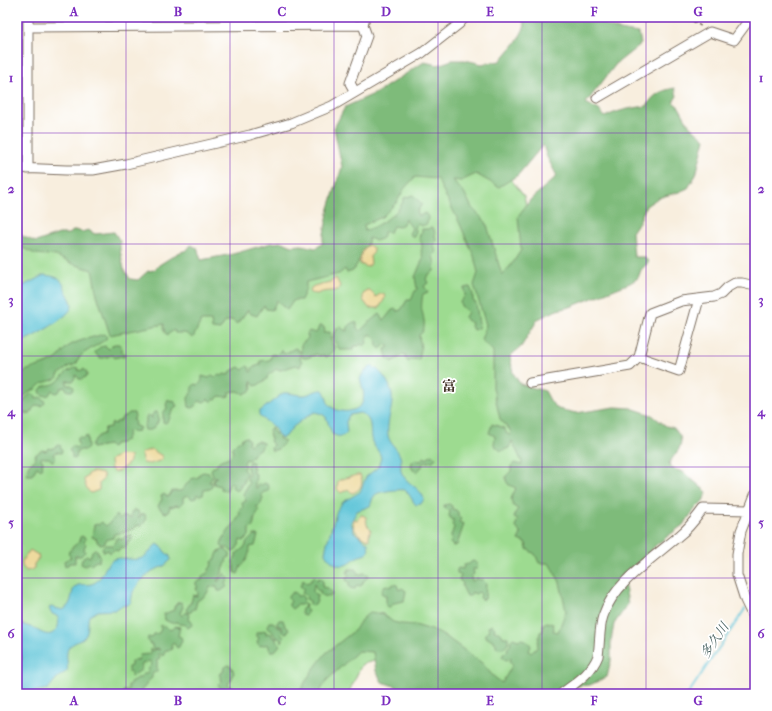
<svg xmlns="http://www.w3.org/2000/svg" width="772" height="711" font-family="'IM FELL French Canon','Noto Serif JP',serif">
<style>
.green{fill:#9ddb90;stroke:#6c8257}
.forest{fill:#7ebb7a;stroke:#5c724c;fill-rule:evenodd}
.sand{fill:#eeda9e;stroke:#94825e}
.water{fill:#5ac3d7;stroke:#4a767a}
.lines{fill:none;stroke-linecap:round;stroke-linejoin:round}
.stream{stroke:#5ac3d7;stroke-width:2}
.minor-casing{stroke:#7d6f61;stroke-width:11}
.path{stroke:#7d6f61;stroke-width:1.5;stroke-dasharray:3 3;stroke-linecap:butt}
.minor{stroke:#fff;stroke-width:9}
.grid{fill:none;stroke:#7b2cbf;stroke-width:1;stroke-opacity:0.55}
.labels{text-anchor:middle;stroke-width:3.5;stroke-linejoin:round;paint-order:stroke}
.water-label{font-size:13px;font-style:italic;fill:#46605f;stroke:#fff}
.quarter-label{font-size:14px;font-weight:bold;fill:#3b2a1e;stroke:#fff}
.neatline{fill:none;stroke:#7b2cbf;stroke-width:1.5}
.grid-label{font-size:13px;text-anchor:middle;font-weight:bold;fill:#7b2cbf}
</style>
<rect width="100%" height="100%" fill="#fff"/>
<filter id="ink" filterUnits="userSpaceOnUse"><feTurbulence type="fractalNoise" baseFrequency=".025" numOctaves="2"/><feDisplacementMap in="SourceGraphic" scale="8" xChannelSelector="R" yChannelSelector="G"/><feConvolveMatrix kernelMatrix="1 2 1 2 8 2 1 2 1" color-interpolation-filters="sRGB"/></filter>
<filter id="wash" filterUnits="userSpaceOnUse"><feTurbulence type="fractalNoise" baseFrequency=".012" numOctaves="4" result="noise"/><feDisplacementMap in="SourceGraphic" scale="16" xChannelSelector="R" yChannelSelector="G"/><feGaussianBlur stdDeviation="0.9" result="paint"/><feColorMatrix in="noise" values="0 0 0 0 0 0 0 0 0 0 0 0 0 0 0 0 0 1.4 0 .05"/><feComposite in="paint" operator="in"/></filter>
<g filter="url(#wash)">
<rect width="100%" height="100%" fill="#f8eede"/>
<path class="green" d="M361,133L481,141L524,196L544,290L498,328L574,611L558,672L502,694L417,651L362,664L348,694H17V236L33,248L104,242L128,304L335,259Z"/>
<path class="forest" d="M521,17H596C605,29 625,31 639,33L641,44L616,64L586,103L599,110L605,117C618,110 632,108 647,106C653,94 663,90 675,88L677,96L673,102L679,107L689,125L705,139L696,175L688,188L679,192L658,198L646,206L639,222L632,232L634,257H644L649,262L641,270L638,278L630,283L570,307L557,310L538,319L521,347L510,356L513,373L520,384L545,391L551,402L558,409L576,413L615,407L631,408L652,415L666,426L674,428L680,436L681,442L679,449L669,463L671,468L683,472L707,492L703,501L695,509L683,525L656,545L642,560L623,574L628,604L614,624L611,641V661L607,677L590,685L561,687L553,694H424L400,688L382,682L376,671L373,652L358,651L326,681L319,694H298L312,671L326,653L355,630L361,620L370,612L383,614L393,622L402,624L415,625L435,631L449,639L482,663L493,676L502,683L513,664L510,662L511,658L506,660L502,657L504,653L508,651L507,649L511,644L510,641L513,638L518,640L522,639L529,643L531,646L529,651L531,653L537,648L540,632L543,631V624L547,622L553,624L554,629L553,631L558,632L566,611L560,582L549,563H539L535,554L527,549L526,543L518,540L521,534L515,526L518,520L514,518L515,513L518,509L513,506L511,499L516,488L509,485L506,481V476L511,471V466L514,463L522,465V462L512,441L509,448L501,451L494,445L495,436L489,433L492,424L504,428L507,434L511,435L510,430L500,419L493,388V351L481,340L486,325L474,285L478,273L474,256L459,222L437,179L415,177L404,189L397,202L382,217L364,225L365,231C379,225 401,213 404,198L413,195L422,204L417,212L419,216L425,213L428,217L427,224L421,226L418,224L415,227L416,231L414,237L409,234L412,228L405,219L403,224L399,227L393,226L390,232H384L382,238L376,241L369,238C369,244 357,264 353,271L347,273L345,269L339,274L306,282V289L301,300H294L287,310L282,306L277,300L272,310L266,309L264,305L257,316L251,314L248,310L237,324L232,320L225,322L220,330L212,329L211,321H201L193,338L185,333H175L174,330L167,335L164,330V324L110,335L97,295L92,270L73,264L56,256L35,254L21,247L17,243V231L24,237L36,242L59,234H68L75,230L82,232L88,230L95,234L114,232L120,241V250L124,269L130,279L138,280L148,271L154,270L159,265L178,253L187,250L191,245L197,248L201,260L233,254L271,243L283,242L292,246L301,245L316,248L322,244L329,208L342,167L334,128L345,107L376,93L424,62L438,65L452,60H465L482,64L500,61L518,40L525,26ZM543,145L547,157L557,176L531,199L518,216L521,250L512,264L502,275L486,222L472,208L466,196L453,180L461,181L476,174L499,187L518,175Z
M431,227L434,229L436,241L434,246L436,252L433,256L435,263L434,271L428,275L426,279L428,283L424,286L428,292L423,294C422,298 421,308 422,311C424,318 427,331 419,335L421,349L419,360L413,359L408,362L405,358L406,355L403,354C400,358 396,360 391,362L387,358L385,349L388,348V345H385L380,349L377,346L376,338L370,334L366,340L367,343L364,346L361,344L359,346H354V350H340L333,339L334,332L337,331L336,328L341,327L344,330L347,331L348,327L353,322L357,323V328L360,331C366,326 372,318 380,314L384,320L392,310L396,309L397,311L401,310L407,300H411C414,296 413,292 417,289L415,277L423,258L421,251C423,247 422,242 419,239L420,234L422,232V229H428Z
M470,287L473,294V301L476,303L479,324L478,328L473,330L471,326L472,323L466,320L465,317L468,312L461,306L460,302L465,296L464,288Z
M319,326H323L325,330L323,333L330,332L331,335L330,338L335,349L330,355L326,357L323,355L319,356L317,354L307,358H303L301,353L299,355L301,356L300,358L302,362L300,367L296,365L281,370L276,369C273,373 267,373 267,379L258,385L255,386L251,381L252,388L250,391L244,394L238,391L229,392V396L226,397L219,396L216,400L214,399L213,401H210L208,399L204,402L201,401L198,402L195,406L192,408L189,407L188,398C190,395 193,390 192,387L195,384L198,385C201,383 202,381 202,376L209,378L213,375L215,377L220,375L222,376L224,374L228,375L231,371L239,367L243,370L247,366L250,368L249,371L251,372L253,367L260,365V361L270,360L272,354L276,355L280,351H282L284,354L295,348L297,349V351H299L301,352C300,341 302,345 308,338L307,334L309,331L315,333L317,332Z
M104,334L107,337L105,340L84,353L78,359L77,363L72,366H69C66,370 62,371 59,374C56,378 60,377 55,379C49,382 40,382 36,389L30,391L25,396L20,397L17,399V372L21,373C32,367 44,366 55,360C60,357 62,352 66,348C77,340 91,338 104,334Z
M114,344H119L122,348V353L125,354L124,357H122L121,356L115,358L112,355C105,358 99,361 95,352L100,347L105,346L109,349Z
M77,367L79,371L84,369L87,373V376L82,379H79L76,375L73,381H67V385H71L73,386L74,389L72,391H68L65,387L61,388L59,392L55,393L52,390L49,395L45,396L41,394L40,390C45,383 51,387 57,382C61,379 64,374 68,371L71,370Z
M31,393L36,396V399L40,397L44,400L45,403L41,406L37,405L33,408L31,413L28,414L23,412L20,415L17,414V404L22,405L26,398Z
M168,400L172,402L174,401L177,406L174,408L173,412L171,413L170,418L166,423L163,422V413L167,408L166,405Z
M154,412H157C161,420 157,425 151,430H145L144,426L146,422V417L149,415L153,419L151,417Z
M129,413H134L135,417L133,420L135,423L134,425L140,428L138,431L131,432L129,430L126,440L123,441L121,443L114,444L113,447L111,448L108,445L92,448L91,446C94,441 97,435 103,434L105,428L110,427L112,423L116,424V422L120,421L123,416H126Z
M271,427L275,434L278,433L280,435L279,439H281L285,442L278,449L272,451L271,448L273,445L270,441L271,439L269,434L270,432L269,430Z
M87,436L88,448L86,450H80L77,452L76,458L74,459L72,458V454L69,450L72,446L76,448L79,445L77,442V439L80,437L82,439Z
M247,437L249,441L248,443L250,445L253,442L258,441L263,443C262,450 259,448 255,452C252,455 251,458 248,460L246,459L244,463L245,466L243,469L247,474L244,479V482L243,484H240L241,488L236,491L232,487L233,484L231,482L226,491L221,489L220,486L214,484L213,479L217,477H214L211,471L212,468L216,466C219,456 230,461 233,452L232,450V447L238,441H241L242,438Z
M58,445H60L62,451L61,453L56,452L53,454L56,458L53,461L51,460L49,458H45L43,457L41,458L43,462L42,465L43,466L41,470L37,467L32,475H27V471L29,468L28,466L30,463L34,461L35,455L42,450L46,451L49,448L52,449Z
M432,455L436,458L433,461L423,463L422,467L417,472L413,470L411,466L412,462L415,459L421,461L424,457L427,459L429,456Z
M249,461L253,462L252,467H254L252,472L256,474L255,485L256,488H258V484L262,485L264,483L267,484L269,488L268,491L264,492L261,495L263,497C262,500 261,504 259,506L256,507L259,510L255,518L253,527L249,529V536L244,541L240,540L239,545L235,551L232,552L228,548H223L221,545C222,535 237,524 240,513L239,511L240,509L243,508L242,503L246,501L243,494L249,483C246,480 247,478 249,474L247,467Z
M203,472L209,473L212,476V478L209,482H212V486L210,489L204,490L203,495L199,496L197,494L196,498L192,499L188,495L183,497V503L179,506L176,505L172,507L170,506L169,511L166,513L162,511L158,506L162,499L161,496L164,494L168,497L172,491H181L191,479L199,477V474Z
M449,504L452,506V509L456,510L458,512V516L461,519L459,522L464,524L457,545L453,546L450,543L452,540L451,536L454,527L452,525L454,520H452L449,516L450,511L444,508V505Z
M135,510L138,511L139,518L142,514H145L146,520L142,525L136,526L134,529C126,530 121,534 114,534L113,538L106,540L105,543L101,544L97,542V539L92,537L94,525L97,524L98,525L102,522L106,526L117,515L120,519C123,515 127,517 131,518V512Z
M130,534L133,536L131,541L128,542L127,545L125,548L121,547L118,551L114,550L110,553L108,550L104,552L102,548L104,545H113L116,542V538L118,537L122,540L124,537L126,536L129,537Z
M254,535H258L255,546L250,547C250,553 246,563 241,566L238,574L235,573L233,561L236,557V554L246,546V543Z
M82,536L86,539L84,542L86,544L84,548L85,552L81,556H75V563H70L68,565L65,566L64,561L71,557L68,554L69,551L72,550L71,548L79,542L80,537Z
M95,549L98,551V554H100L99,562L96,561L91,565L89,563L85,566L81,564L82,559L86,555L90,557L92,551Z
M225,549L230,554V557L227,558C226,566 222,572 219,579L217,580L218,582L225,573L229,579L226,584L228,586L221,591H218L217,587H210L206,595L197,601L195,609H193L191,612L188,613L186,610L192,600V598L193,595L197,596L198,593L196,588L198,587L196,585V582L202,580V576L209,572V569L211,567L212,562L216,558L218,552Z
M473,561L477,563L478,566L477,569H473L474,574L471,576L472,581H473L477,578L480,580L482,579L486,583L485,599L482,600L480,597L481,594L479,592L475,594L472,592L470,596H467L462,586L463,583L459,580L461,576L457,573V569L459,568L463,569L464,565L469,564L471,562Z
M349,569H356L358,575L364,573L368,574V577L363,582L362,585L360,586L357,585L355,589L350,588L349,586V582L346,580V577L349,576L347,573Z
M313,577H316L317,580L319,578L322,579L323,582L322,587L328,588L332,592V595L329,597L323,596L320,594L321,591C314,591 317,587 314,584L313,592L317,595V597L316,599L317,601L315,605L312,606L310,605V601L306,599L307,596L302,593L304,589L300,586L303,580L307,583L311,581Z
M393,584L397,585L399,590L402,588L406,591L404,601L394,603L390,607L386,606V596L381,593L384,586L387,585L391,587Z
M293,592L296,593L298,597L300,595L302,596L304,598L303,602L306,604L305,608L308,611L306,614L304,615L301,613L302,609L305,606V604H302L301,605H297L292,609L289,606V604L291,601L287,597Z
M181,602L183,607L180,613L182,616L185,613H187L189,615L188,619L192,621V625L188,628L186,627V625L179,624L177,622L171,623L165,620L164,614L174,610V607L177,603Z
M279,620H283L285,626L289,629L287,633L285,634L283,632L281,634L284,637L282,642L279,638H276L271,629L268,628L267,626L269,622H273L283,631L282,627L278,626L277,623Z
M161,625L164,627L166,626L170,630L176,626L180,627L178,636L181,637L182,640L179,647L177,648L173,642L171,645L172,647L171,650H166L163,656L159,653L158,654L160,656L159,660H157V671L152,674V678L147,682C146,685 145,688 142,689L140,694H123V691H126L128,689V685H130V682L138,678H141L142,675L148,672V669L152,665L150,661L142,664L141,670L131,677V672L128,671V667L131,666V662L137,659L138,661L140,655L150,654V649L154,651L156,649L160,650L158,648L153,649L152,647V644H150C148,643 147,640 148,637L152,638L154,634L159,633L161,629L160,627Z
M492,625L495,628L494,631L501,633L503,637H508V644C505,648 501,650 496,647V643L491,639H489L486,637V634L489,630L488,627Z
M263,630L266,631V634L269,633L272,634V637L276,638V641L280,645L275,651H271L269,648L268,644L260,646L257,643L259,637L256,636V633L260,631L261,633Z
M228,665L232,667L234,673L232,676V679L228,684L233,690V691L229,693L226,691V688L221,689L218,685L222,681L219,674L223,672L224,668Z"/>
<path class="sand" d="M369,245L373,248C375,254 372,253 370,257L371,263L370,265L367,267L360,264C359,258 363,248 369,245Z
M336,278L340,286L338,290C330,292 325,290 317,294L310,293L311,288L314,286L330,282Z
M368,291H370L376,297L380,294H384L385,298L379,308H369L363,300V294Z
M151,449L162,456V460L150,464L143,463L141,455L142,453Z
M120,455L130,456V462L119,471L114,472L111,469L110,461L111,459Z
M92,472L103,474C105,480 102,480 99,483V490L91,493C87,491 84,483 84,479L87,477L89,473Z
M357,475H360C364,482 361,491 352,493L348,489L341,493L337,489L338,481L342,479Z
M362,515L366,517L367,525L371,529L369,535V540C360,537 351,530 354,519L357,520L360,516Z
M30,550L38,555L39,558L34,564V568L31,570L26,571L22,566V561Z"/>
<path class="water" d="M44,275C58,277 61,277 66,291C68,295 72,301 72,306C71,317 28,340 17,344V289Z
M371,366C378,368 383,375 387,381C399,401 386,414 388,435C389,443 397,448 400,456C402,461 400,466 401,471C405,484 421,487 424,499L421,504L416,505C412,501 410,494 405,490C401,489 378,491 375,495C372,498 372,502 370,506L357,511L351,522L354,532L368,543C370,556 367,553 357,557C354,559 352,561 349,563C340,570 329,561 325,553L327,543L337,510L343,502L360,492L366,477L378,467L381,458C380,452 376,449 373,444C367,433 376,420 360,413L349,415L346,422L347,432C343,438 338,437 332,434L326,417L322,414L315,412L309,415L293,427L287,435L282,438C277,435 277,432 274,428C270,423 263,420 259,415V412L283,393C291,392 297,396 305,395C311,394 317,389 323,390C328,396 325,403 333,408C342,414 359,412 363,401C365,394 362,386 360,379L363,373Z
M157,544L161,546L165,552L170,556L171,560L164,566L152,571L140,582L133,592L131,602L128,605L121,606L115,610L98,611L89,616C87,622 89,629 86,635C81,642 70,643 68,649C65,656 69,664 67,671L57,678L48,689L32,692L28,694H17V668L22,659L21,654L17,651V623C22,624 28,626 33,628C41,632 49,639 56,630C59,626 59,621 58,617L51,613L49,608L51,607L63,610C75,603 69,592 76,586C81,583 89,586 94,583C103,579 103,567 111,561C118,555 130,561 138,559C148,558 150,549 157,544Z"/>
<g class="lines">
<path class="stream" d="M749,604L755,595
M688,694L745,609"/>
</g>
</g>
<g filter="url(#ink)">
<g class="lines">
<defs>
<path id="minor" d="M28,17V169
M28,27L363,25
M355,92L350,83L367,36L363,25L365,17
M597,98L710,32L734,40L751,17
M17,168L66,170H93L126,164L250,135L291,123L332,106L422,53L459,24L465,17
M699,299L679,371L639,357L650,313L681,301L714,297L721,294L728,287L735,283H742L755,286
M530,383L630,366L639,357
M755,495L741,531L737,554V575L745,600L755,621
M561,694C575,683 591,674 598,656C600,643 599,628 603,616C614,582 655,557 681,534C690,527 696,518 703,509L749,510"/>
</defs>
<use href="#minor" class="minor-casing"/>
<path class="path" d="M688,18L702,27"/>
<use href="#minor" class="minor"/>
</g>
</g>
<path class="grid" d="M126,17V694M230,17V694M334,17V694M438,17V694M542,17V694M646,17V694M17,133H755M17,244H755M17,356H755M17,467H755M17,578H755"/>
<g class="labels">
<g class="water-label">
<text transform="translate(714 640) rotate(-56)" y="5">多久川</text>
</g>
<g class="quarter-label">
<text x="449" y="391">富</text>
</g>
</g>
<rect width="772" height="711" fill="none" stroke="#fff" stroke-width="44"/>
<rect x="22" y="22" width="728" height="667" class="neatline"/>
<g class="grid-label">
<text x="74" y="16">A</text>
<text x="178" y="16">B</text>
<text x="282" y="16">C</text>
<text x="386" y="16">D</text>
<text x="490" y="16">E</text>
<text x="594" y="16">F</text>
<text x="698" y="16">G</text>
<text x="11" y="82">1</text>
<text x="761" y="82">1</text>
<text x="11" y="193">2</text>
<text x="761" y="193">2</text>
<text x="11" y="304">3</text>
<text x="761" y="304">3</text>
<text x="11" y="416">4</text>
<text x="761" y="416">4</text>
<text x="11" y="527">5</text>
<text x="761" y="527">5</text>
<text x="11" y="638">6</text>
<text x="761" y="638">6</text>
<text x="74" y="705">A</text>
<text x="178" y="705">B</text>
<text x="282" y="705">C</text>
<text x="386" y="705">D</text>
<text x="490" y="705">E</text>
<text x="594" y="705">F</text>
<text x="698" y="705">G</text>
</g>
</svg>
